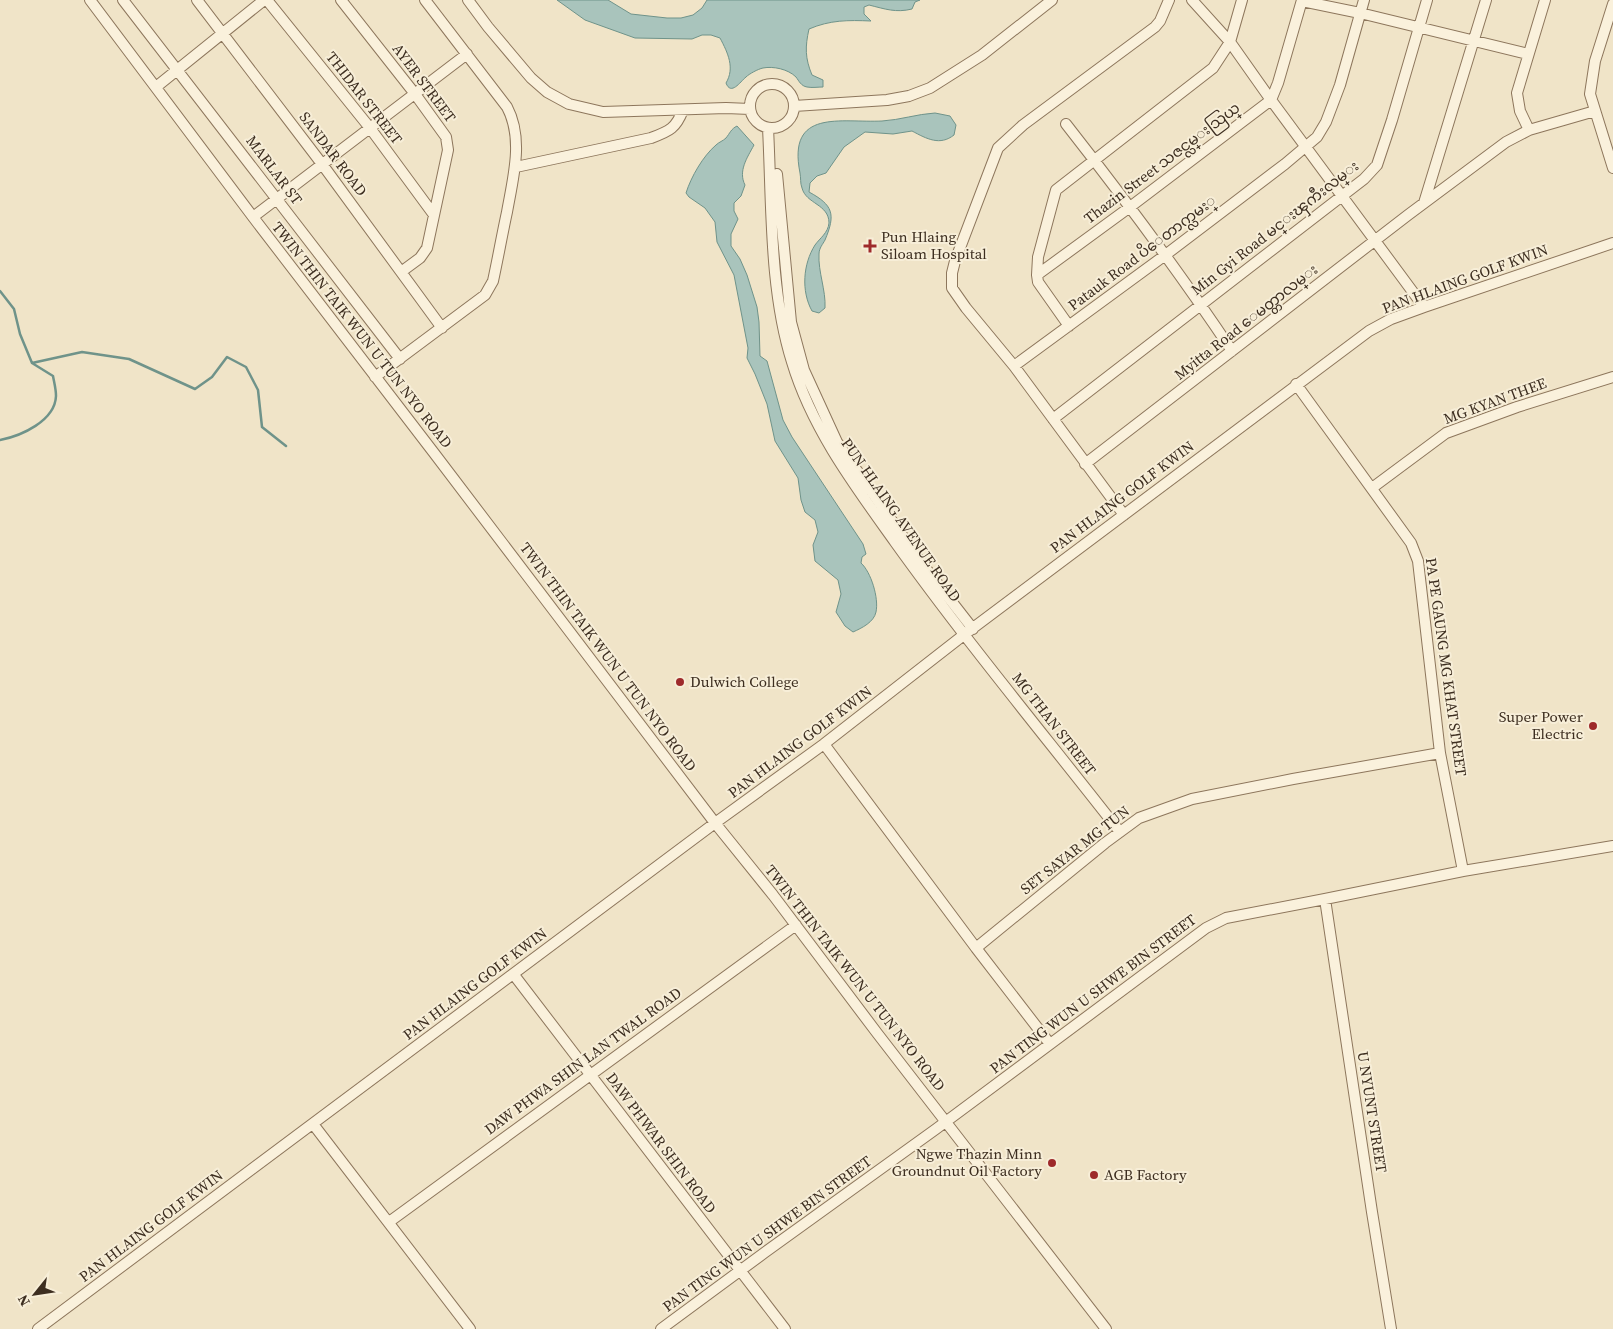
<svg xmlns="http://www.w3.org/2000/svg" width="1613" height="1329" font-family="'Source Serif 4','Noto Sans Myanmar',serif">
<style>
.water{fill:#a9c4bc;stroke:#6f938a}
.lines{fill:none;stroke-linecap:round;stroke-linejoin:round}
.stream{stroke:#6f938a;stroke-width:2.5}
.minor-casing{stroke:#8d765c;stroke-width:12}
.minor{stroke:#faf1dc;stroke-width:10}
.poi-dot{fill:#9e2a2b;stroke:#f7eed8;stroke-width:2}
.labels{text-anchor:middle;stroke-width:4;stroke-linejoin:round;paint-order:stroke}
.street-label{font-size:15px;fill:#3d2e20;stroke:#f7eed8}
.poi-label{font-size:15px;fill:#3d2e20;stroke:#f7eed8;text-anchor:start}
</style>
<rect width="100%" height="100%" fill="#f0e4c8"/>
<path class="water" d="M557,0H608L631,14L667,18H681L693,15L702,8L707,0H920L915,2L912,9C896,13 885,9 869,5L864,7V14L871,21C848,20 830,20 809,29C805,47 805,58 812,75L823,80V87C818,87 812,88 807,87C801,86 799,81 796,77C788,69 773,66 763,68C758,69 749,74 746,77C740,82 731,96 726,83C735,68 728,53 720,38L711,35H702L692,39L635,38L585,20Z
M935,113L950,116L956,125L954,135C940,146 927,139 912,131L893,134L865,132L844,147L826,173L817,176L810,183L809,192C833,205 836,214 825,240C823,244 819,248 819,254C818,272 826,290 825,308L819,313L812,311C801,291 803,264 815,245C820,238 828,233 829,223C829,204 806,204 802,188C800,183 801,178 800,173C787,108 841,123 882,121C900,120 917,114 935,113Z
M737,126L754,145C747,158 738,171 745,185L741,196L734,203V211L738,219L731,234V246L740,259L747,275L757,307L759,322L760,356L767,361L783,420L792,437L863,544L866,554L862,557L861,563C871,572 879,598 876,612C874,622 862,628 853,632L845,626L836,612L841,594L838,580L815,561L813,545L818,532L815,520L805,512L801,500L798,478L775,441L767,404L755,374L747,358L748,348L734,275L717,242L715,222L705,208L689,197L686,193C691,177 703,156 716,145C719,142 723,141 726,138C730,133 731,129 737,126Z"/>
<g class="lines">
<path class="stream" d="M0,291L14,309L20,334L32,363L53,376C54,382 56,389 56,396C55,421 21,436 0,440
M32,363L82,352L129,359L195,389L212,377L227,357L246,367L258,390L262,427L286,446"/>
<defs>
<path id="minor" d="M90,0L253,217L434,453L715,823L773,895L877,1033L1106,1329
M123,0L400,359
M197,0L322,164L442,328
M267,0L370,128L434,215
M341,0L415,94L446,137L448,150L427,248L420,258L401,272
M468,0L488,27L531,78L547,92L569,104L603,112L726,108L750,109
M1192,0L1230,42L1271,100L1424,307
M1302,1L1360,13L1528,54
M1613,4L1595,61L1590,94L1613,168
M750 106a22 22 0 1 1 44 0a22 22 0 1 1-44 0Z
M156,87L264,0
M794,106L887,100L909,96L930,88L982,55L1052,0
M1066,124C1124,198 1180,273 1232,351
M768,128C772,204 769,289 792,362C812,429 855,486 895,542C966,641 1045,736 1120,832
M1529,130L1520,111L1517,93L1545,0
M516,167L651,138C670,131 676,128 683,110
M777,174L791,322L804,370L837,442L920,561L973,629
M1424,203L1486,0
M253,217L467,54
M1037,275L1038,257L1056,190L1213,68L1230,42L1242,0
M1069,326L1038,282L1037,275L1130,207L1271,100L1278,83L1302,0
M1014,366L966,308L952,288V273L955,261L998,148L1023,125L1155,27L1160,21L1169,0
M375,377L485,295L493,281C498,258 502,235 507,212C513,178 524,139 507,107L425,0
M1296,384L1411,543L1418,561L1440,753L1463,871
M1053,419L1364,179L1377,165L1392,120L1427,0
M1085,464L1408,215L1506,142L1529,130L1595,111
M1372,488L1446,433L1517,407L1613,377
M1124,515L1014,366L1164,256L1285,164L1317,137L1326,122L1340,85L1364,0
M824,744L976,948
M1325,899L1372,1212L1391,1329
M514,975L785,1329
M1050,1044L976,948L1105,843L1139,818L1192,799L1293,779L1440,753
M313,1124L470,1329
M389,1222L796,925
M38,1329L715,823L824,744L965,634L1369,331L1391,319L1424,307L1613,243
M661,1329L764,1253L936,1129L1206,928L1226,918L1325,899L1463,871L1613,846"/>
</defs>
<use href="#minor" class="minor-casing"/>
<use href="#minor" class="minor"/>
</g>
<g class="poi-dot">
<path d="M867.5 238.5h5v5h5v5h-5v5h-5v-5h-5v-5h5z"/>
<circle cx="680" cy="682" r="5"/>
<circle cx="1593" cy="726" r="5"/>
<circle cx="1052" cy="1163" r="5"/>
<circle cx="1094" cy="1175" r="5"/>
</g>
<g class="labels">
<g class="street-label">
<text transform="translate(424 83) rotate(53)" y="5">AYER STREET</text>
<text transform="translate(364 98) rotate(52)" y="5">THIDAR STREET</text>
<text transform="translate(333 154) rotate(53)" y="5">SANDAR ROAD</text>
<text transform="translate(1162 163) rotate(-37)" y="5">Thazin Street သဇင္လမ္းသြယ္</text>
<text transform="translate(274 170) rotate(53)" y="5">MARLAR ST</text>
<text transform="translate(1275 228) rotate(-38)" y="5">Min Gyi Road မင္းၾကီးလမ္း</text>
<text transform="translate(1142 253) rotate(-37)" y="5">Patauk Road ပိေတာက္လမး္</text>
<text transform="translate(1465 279) rotate(-20)" y="5">PAN HLAING GOLF KWIN</text>
<text transform="translate(1246 322) rotate(-38)" y="5">Myitta Road ေမတ္တာလမ္း</text>
<text transform="translate(362 335) rotate(52)" y="5">TWIN THIN TAIK WUN U TUN NYO ROAD</text>
<text transform="translate(1495 401) rotate(-20)" y="5">MG KYAN THEE</text>
<text transform="translate(1122 497) rotate(-37)" y="5">PAN HLAING GOLF KWIN</text>
<text transform="translate(901 520) rotate(55)" y="5">PUN HLAING AVENUE ROAD</text>
<text transform="translate(608 657) rotate(53)" y="5">TWIN THIN TAIK WUN U TUN NYO ROAD</text>
<text transform="translate(1446 667) rotate(82)" y="5">PA PE GAUNG MG KHAT STREET</text>
<text transform="translate(1054 724) rotate(52)" y="5">MG THAN STREET</text>
<text transform="translate(800 742) rotate(-37)" y="5">PAN HLAING GOLF KWIN</text>
<text transform="translate(1075 850) rotate(-38)" y="5">SET SAYAR MG TUN</text>
<text transform="translate(855 978) rotate(52)" y="5">TWIN THIN TAIK WUN U TUN NYO ROAD</text>
<text transform="translate(475 984) rotate(-37)" y="5">PAN HLAING GOLF KWIN</text>
<text transform="translate(1093 994) rotate(-37)" y="5">PAN TING WUN U SHWE BIN STREET</text>
<text transform="translate(583 1061) rotate(-36)" y="5">DAW PHWA SHIN LAN TWAL ROAD</text>
<text transform="translate(1372 1112) rotate(81)" y="5">U NYUNT STREET</text>
<text transform="translate(661 1143) rotate(53)" y="5">DAW PHWAR SHIN ROAD</text>
<text transform="translate(151 1226) rotate(-37)" y="5">PAN HLAING GOLF KWIN</text>
<text transform="translate(767 1234) rotate(-36)" y="5">PAN TING WUN U SHWE BIN STREET</text>
</g>
<g class="poi-label">
<text x="881" y="242">Pun Hlaing<tspan x="881" dy="17">Siloam Hospital</tspan></text>
<text x="690" y="687">Dulwich College</text>
<text x="1583" y="722" text-anchor="end">Super Power<tspan x="1583" dy="17">Electric</tspan></text>
<text x="1042" y="1159" text-anchor="end">Ngwe Thazin Minn<tspan x="1042" dy="17">Groundnut Oil Factory</tspan></text>
<text x="1104" y="1180">AGB Factory</text>
</g>
</g>
<g transform="translate(35 1294) rotate(240)" stroke="#f7eed8" stroke-width="4" paint-order="stroke">
<path d="M0-4L9 19L0 12L-9 19Z" fill="#3d2e20"/>
<text y="-8" font-size="14" font-weight="bold" text-anchor="middle" fill="#3d2e20">N</text>
</g>
</svg>
